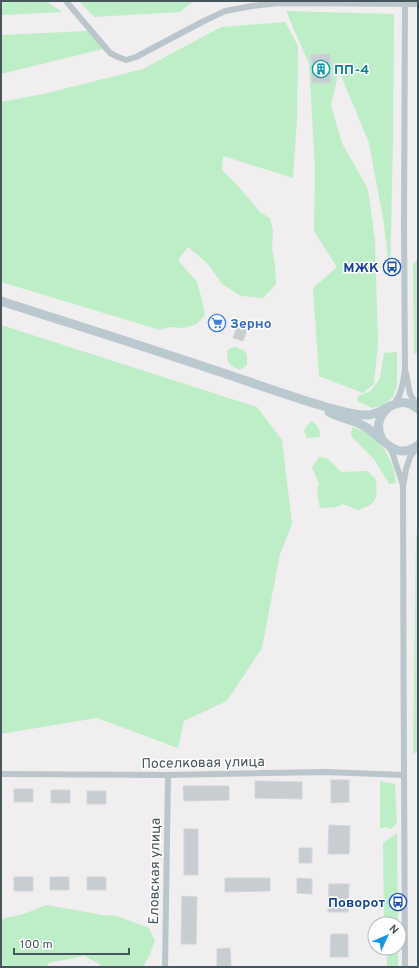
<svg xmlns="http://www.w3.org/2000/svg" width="419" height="968" font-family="Overpass,sans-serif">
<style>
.green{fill:#bdeec7}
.building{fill:#c8cdd1;stroke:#d2d6da}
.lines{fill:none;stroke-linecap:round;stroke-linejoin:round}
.minor{stroke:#bac6cb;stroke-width:6}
.secondary{stroke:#bac9d0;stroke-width:9}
.labels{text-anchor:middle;stroke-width:3;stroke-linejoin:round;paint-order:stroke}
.culture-label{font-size:14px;font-weight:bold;fill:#0d838f;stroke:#fff;text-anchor:start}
.transit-label{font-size:14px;font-weight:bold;fill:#164399;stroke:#fff;text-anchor:end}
.shop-label{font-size:14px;font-weight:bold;fill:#366cbe;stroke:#fff;text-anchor:start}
.street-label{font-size:14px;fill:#47565c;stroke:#fff}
</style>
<rect width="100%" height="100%" fill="#f1eeef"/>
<path class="green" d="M1,1H46L62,12L1,15Z
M79,1H194L180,12L94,17Z
M286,11L394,14L393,141L390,279L384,224L369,143L339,71L331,105L342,143L368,189L375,240L378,344L374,384L363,393L319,376L313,288L337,267L314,231L315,167L309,64Z
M285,22L298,46L297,119L293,178L223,156L222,170L238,186L260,212L270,218L273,231L272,248L275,266L276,284L263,298L241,296L222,284L208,264L188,247L178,260L197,282L202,300L205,315L197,324L184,328L169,327L160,330L1,282V102L43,94L143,69L221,27Z
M88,31L103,49L1,74V35Z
M418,259V353L414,354L413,264Z
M1,325L257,407L282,440L292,524L280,554L262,648L227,701L184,721L178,748L97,718L1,734Z
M236,347L245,351L247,356V365L240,370C229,365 227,363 227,351L230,348Z
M397,352V385L393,397L384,405L372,408L357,401L358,396L371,391L380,378L384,353Z
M312,421C318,426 320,428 320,437L307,438L304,431L307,425Z
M352,427L363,431L374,438L385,450L393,467L396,483L389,484L374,459L351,436Z
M319,457L327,458L341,472L367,471L375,478C377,487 379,499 370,505C367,507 362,508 358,510L343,504L337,507L320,508L317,493L319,484L312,467Z
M418,532V751L413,754L416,536Z
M380,781L395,784L397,823L391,829L385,827L380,829Z
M397,833L398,924H384L383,843Z
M46,905L86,912L103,915L117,916L149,928L155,941L150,954L143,967H100V964L84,956L48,963L47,967H2L1,963V921L5,918L24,914Z
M387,948H398V967H387Z"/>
<path class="building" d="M330,54L331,83H312L311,55Z
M213,315L226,321L222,331L209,326Z
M239,321L249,324L243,341L233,338Z
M331,780H349V802L331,803Z
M255,781L302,782V799L255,798Z
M183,786H229V800L184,801Z
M14,789H33V802H14Z
M51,790H70V803H51Z
M87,791H106V804H87Z
M329,825L350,826L349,854H328Z
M184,829H198V875H184Z
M299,848H312V863H299Z
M14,877H33V891H14Z
M50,877H69V890H50Z
M87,877H106V890H87Z
M225,878H270V891L225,892Z
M297,878L312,879V894L297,893Z
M329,884H349L348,912H328Z
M182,896L197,897L196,944H181Z
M331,934H348V957H330Z
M230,948L231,967H217V949Z"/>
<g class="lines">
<path class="minor" d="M66,1L110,53L118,57L126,60L136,57L202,22L225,11L252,6L279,3L418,4
M406,373L410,394L418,407
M394,404C402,394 403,382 405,370L404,225L405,4
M389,447L392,452L403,485
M1,774L168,775L325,772L404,775
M165,967L168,775
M405,967C403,807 404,647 403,487L406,469L410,457L417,447"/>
<path class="secondary" d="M1,301C72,324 143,346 214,370C251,382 286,395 323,406C338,410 353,416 368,415C387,414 396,392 418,409
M329,412C340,418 353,420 364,426C382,436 395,463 418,445
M382,439C376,429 378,417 387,409"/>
</g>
<defs>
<symbol id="building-ring" viewBox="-11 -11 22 22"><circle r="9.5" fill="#fff" stroke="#0f9aa8" stroke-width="1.5"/><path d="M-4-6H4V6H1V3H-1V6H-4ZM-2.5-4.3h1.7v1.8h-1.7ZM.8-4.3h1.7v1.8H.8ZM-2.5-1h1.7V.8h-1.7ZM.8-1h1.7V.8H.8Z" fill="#0f9aa8"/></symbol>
<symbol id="bus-ring" viewBox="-11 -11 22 22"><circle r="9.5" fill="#fff" stroke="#1a4fb4" stroke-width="1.5"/><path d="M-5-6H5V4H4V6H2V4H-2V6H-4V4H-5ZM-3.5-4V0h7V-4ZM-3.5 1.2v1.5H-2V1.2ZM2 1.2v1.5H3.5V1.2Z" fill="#1a4fb4"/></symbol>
<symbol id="supermarket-ring" viewBox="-11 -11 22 22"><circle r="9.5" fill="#fff" stroke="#3f7fe0" stroke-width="1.5"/><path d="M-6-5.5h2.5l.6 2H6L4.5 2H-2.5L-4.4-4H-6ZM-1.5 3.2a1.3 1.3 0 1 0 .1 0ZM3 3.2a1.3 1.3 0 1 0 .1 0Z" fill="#3f7fe0"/></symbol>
</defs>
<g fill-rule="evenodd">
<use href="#building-ring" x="311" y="59" width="20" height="20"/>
<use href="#bus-ring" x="382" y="257" width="20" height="20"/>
<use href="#supermarket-ring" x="207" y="313" width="20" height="20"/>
<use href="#bus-ring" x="388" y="892" width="20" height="20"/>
</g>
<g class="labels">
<g class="culture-label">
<text x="334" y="74">ПП-4</text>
</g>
<g class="transit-label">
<text x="379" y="272">МЖК</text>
<text x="385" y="907">Поворот</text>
</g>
<g class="shop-label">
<text x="230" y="328">Зерно</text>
</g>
<g class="street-label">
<text transform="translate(203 762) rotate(-1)" y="5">Поселковая улица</text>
<text transform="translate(154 871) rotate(-89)" y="5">Еловская улица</text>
</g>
</g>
<rect width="419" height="968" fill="none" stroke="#47565c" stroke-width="4"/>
<g transform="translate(387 936) rotate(46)"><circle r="19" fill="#ffffff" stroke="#b5bbbe"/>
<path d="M0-3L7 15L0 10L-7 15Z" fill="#1b95df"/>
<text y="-6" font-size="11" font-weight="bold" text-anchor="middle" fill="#47565c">N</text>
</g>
<path d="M14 948v6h115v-6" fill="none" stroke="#47565c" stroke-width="2"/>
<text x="20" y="948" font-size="12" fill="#47565c" stroke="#ffffff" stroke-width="3" paint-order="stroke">100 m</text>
</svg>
